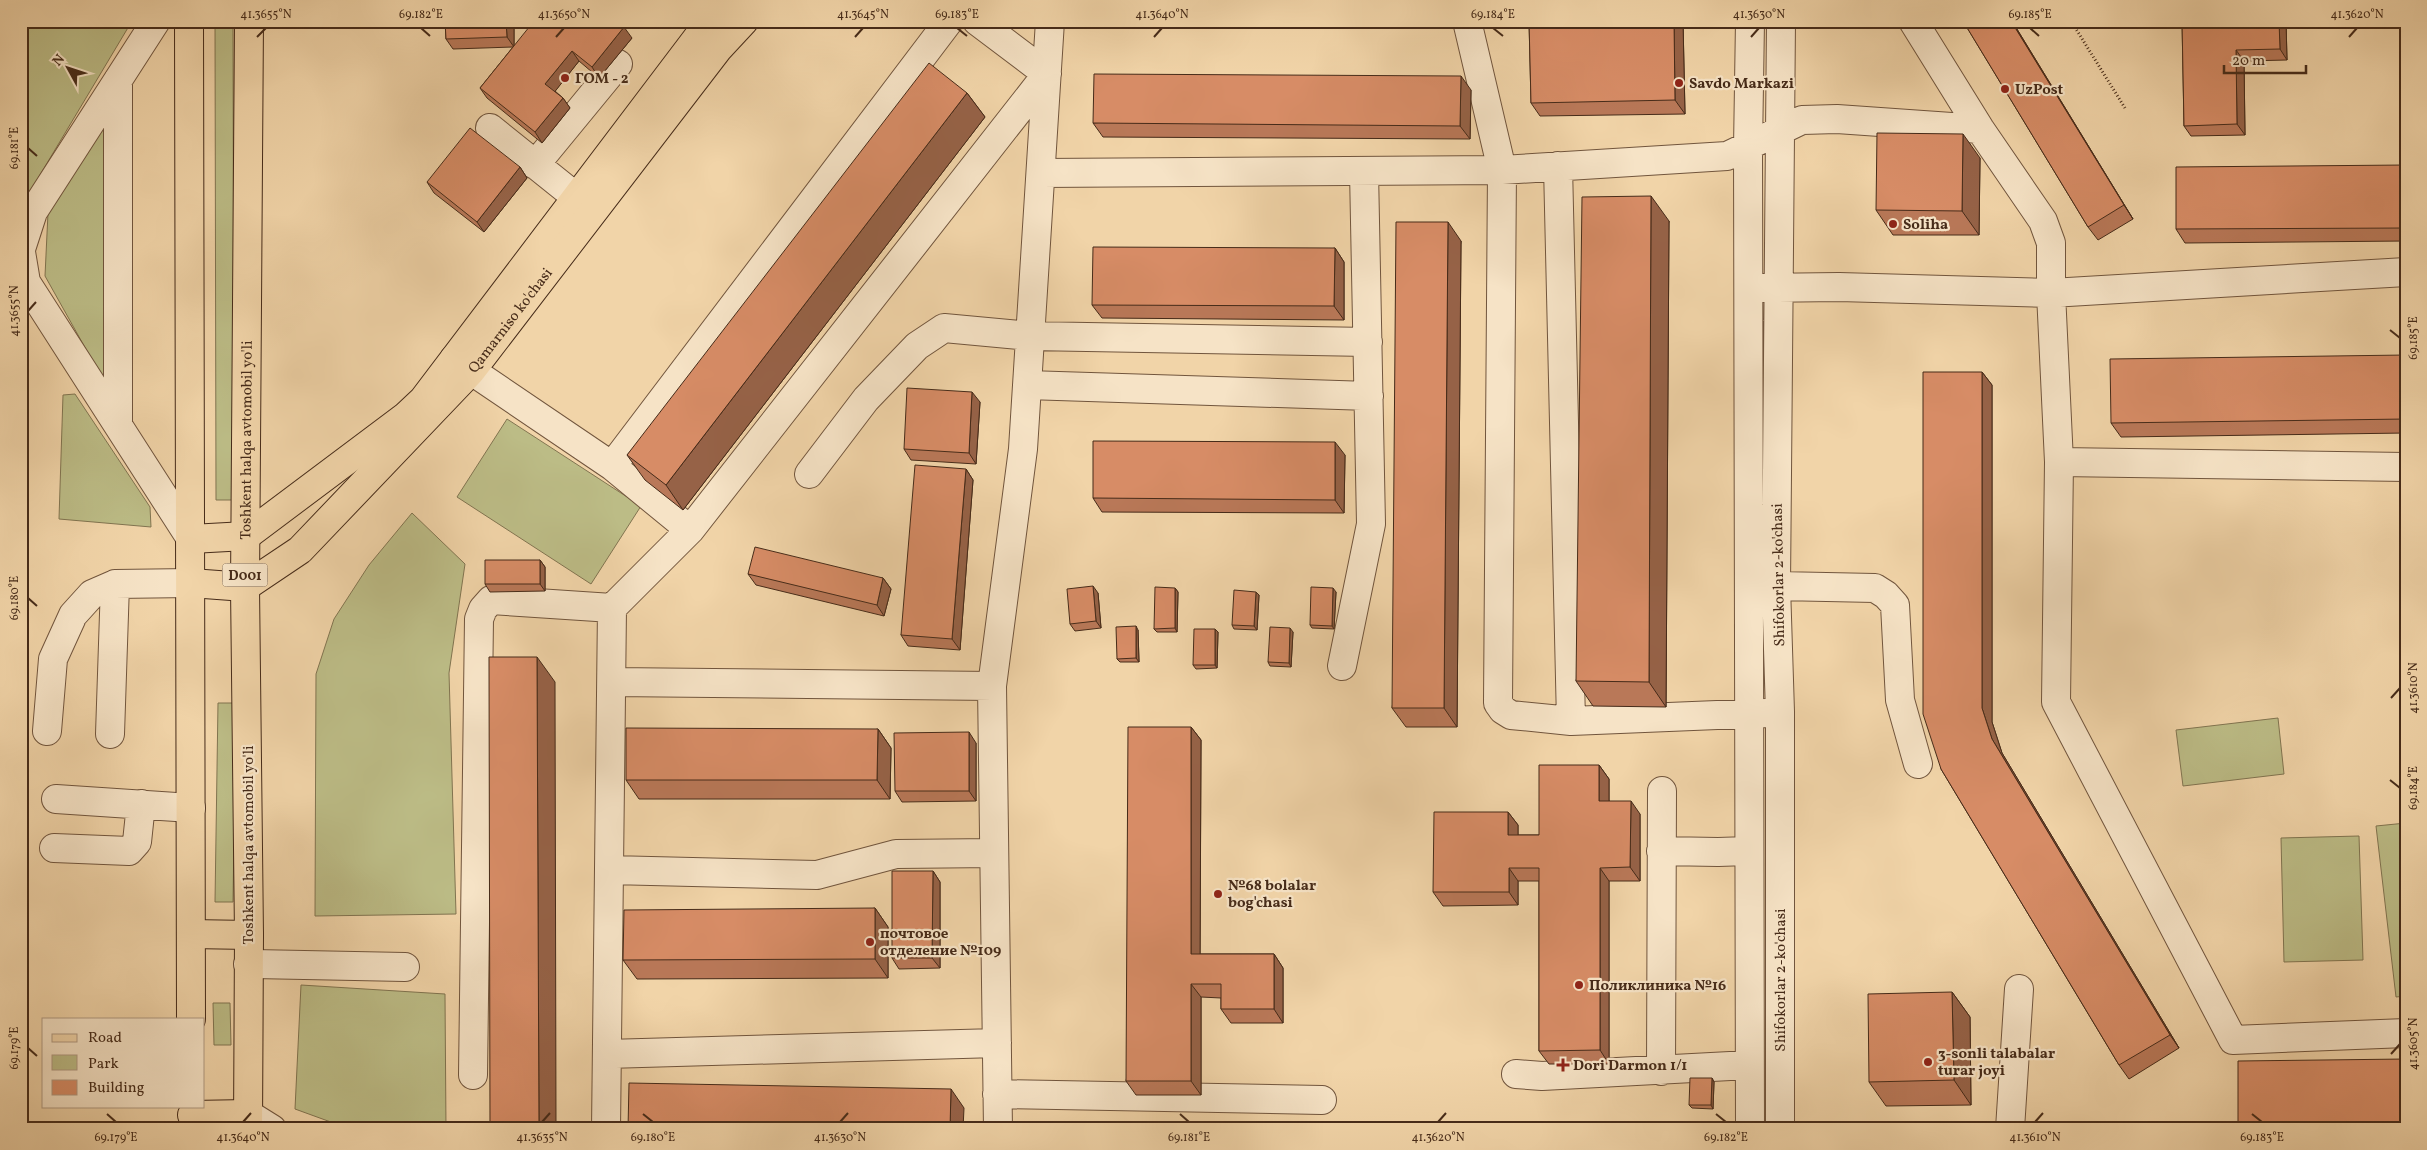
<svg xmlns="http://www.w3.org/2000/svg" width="2427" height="1150" font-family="Vollkorn,serif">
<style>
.green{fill:#bcbc86;stroke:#817450}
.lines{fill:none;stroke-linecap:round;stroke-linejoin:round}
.minor-casing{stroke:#71553d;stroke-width:30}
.major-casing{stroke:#462b19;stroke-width:30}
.highway-casing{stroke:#462b19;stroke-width:30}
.path{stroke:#462b19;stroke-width:3;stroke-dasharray:1 2.5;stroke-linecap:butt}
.minor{stroke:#f6e3c6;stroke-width:28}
.major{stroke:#f1d4a8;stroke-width:28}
.highway{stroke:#f1d4a8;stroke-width:28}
.wall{fill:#b97858;stroke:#462b19}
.shaded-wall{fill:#966247;stroke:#462b19}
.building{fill:#d78c66;stroke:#462b19}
.ticks{fill:none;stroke:#462b19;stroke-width:2}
.poi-dot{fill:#8f2418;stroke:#f6e3c6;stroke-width:2}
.labels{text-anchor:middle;stroke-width:4.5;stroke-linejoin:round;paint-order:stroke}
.shield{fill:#f6e3c6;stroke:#7b624d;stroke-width:1}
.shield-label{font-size:14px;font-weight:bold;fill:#462b19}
.poi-label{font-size:15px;font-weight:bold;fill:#462b19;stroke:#f6e3c6;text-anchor:start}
.street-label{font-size:15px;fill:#462b19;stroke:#f6e3c6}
.neatline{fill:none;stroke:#462b19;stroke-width:2}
.ticks-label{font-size:12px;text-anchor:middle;fill:#462b19}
</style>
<rect width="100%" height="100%" fill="#f1d4a8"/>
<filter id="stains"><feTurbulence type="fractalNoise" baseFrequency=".004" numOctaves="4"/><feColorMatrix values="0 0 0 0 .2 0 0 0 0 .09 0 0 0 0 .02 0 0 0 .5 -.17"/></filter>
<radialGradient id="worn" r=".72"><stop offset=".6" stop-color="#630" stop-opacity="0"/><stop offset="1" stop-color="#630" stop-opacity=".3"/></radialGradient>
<path class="green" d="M25,21H132L25,200Z
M215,21H233L234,500H216Z
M107,121L111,394L45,276L48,213Z
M75,394L150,507L151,527L59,519L63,395Z
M507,419L641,506L591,584L457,497Z
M412,513L465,564L449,673L456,914L315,916L316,674L334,619L369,565Z
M218,703H236L233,902H215Z
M2278,718L2284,774L2183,786L2176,730Z
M2406,823V996L2396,997L2376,826Z
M2359,836L2363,960L2284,962L2281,838Z
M301,985L445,994L446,1129H350L295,1109Z
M213,1003H230L231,1045H214Z"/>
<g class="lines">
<defs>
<path id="minor" d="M1467,21L1502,170L1498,703L1503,710L1511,715L1571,721L1766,713
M1913,21L1980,129L2043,221L2051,243V293L2059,462L2056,702L2233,1040L2406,1033
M490,128L576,197
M535,165L618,64
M1558,166L1571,721
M1041,173L1502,170L1727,156L1802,120L1837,119L1980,129
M21,249L33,212L156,21
M21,252L26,282L191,539
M1760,288L1839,287L2051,293L2406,272
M454,359L612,466L949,21
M1027,385L1369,396
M118,423V80
M2059,462L2406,467
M612,466L690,530
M809,474L866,399L917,346L944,328L1030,336L1368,342
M1776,586L1875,588L1886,595L1895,605L1900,700L1918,764
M1342,666L1371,524L1364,171
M612,682L992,686
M47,731L53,659L73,615L92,594L115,584
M110,734L115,584L191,583
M56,799L191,808
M54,848L129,851L137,842L141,804
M1661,851L1718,852L1748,851
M610,870L817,875L896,854L994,853
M248,964L405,967
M607,1054L997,1043
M1661,1071L1662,791
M1516,1074L1542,1076L1749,1065
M473,1075L479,619L483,609L491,600L612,608
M997,1094L1322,1100
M248,1114L272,1129
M606,1129L612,608L690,530L1047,74L977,21
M998,1129L992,686L1023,449L1050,21
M1750,1129L1748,148L1750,21
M1780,1129V712L1776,586L1781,21
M2010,1129L2019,989"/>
<g id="major">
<path d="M191,539L246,536L406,416L423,400L710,21"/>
<path id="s1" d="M191,583L245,587L300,550L471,371L718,49L744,21"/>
</g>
<g id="highway">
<path d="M189,21L191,1019"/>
<path d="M191,934L249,935"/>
<path d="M192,1115L248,1114"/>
<path id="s2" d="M248,1129L249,935L245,587L249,21"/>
</g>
</defs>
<use href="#minor" class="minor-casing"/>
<use href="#major" class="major-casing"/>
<use href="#highway" class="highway-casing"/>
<path class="path" d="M2071,21L2125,108"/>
<use href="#minor" class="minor"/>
<use href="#major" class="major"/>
<use href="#highway" class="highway"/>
</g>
<path class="wall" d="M445,21H514V46L632,38L599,78L579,61L555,91L563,98L570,108L542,143L487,98L480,88L513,47L453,49L446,39Z
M1529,21H1683L1685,114L1540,116L1531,103Z
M1963,21H2012L2133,219L2098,240L2088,227Z
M2182,21H2286L2287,60L2244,61L2245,135L2191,136L2184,126Z
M1471,90L1470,139L1103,137L1093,123Z
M967,93L985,117L683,510L645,480L627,455Z
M1980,158L1979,235H1893L1876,210Z
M2406,165V241L2185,243L2176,229Z
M520,167L527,178L484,232L434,193L427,182Z
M1669,221L1666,707L1593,706L1576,681Z
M1461,241L1457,727H1406L1392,708Z
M1335,248L1344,262V320L1102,318L1092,305Z
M2406,355V433L2121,437L2111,423Z
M1982,372L1992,385V722L2002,753L2179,1048L2129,1079L2119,1065L1941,769Z
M980,402L976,464L911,460L904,449Z
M1345,455L1344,513L1102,512L1093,498Z
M966,469L973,480L960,650L908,646L901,635Z
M540,560L545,567V591L490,592L485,584Z
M748,574L883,578L891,589L884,616L756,585Z
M1175,588L1178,592L1177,632H1157L1154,629Z
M1336,592L1334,629L1312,628L1310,625Z
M1098,593L1101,628L1075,631L1070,624Z
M1259,595L1257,630L1234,629L1232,625Z
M1138,630L1139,662H1120L1117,659Z
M1218,632L1217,668L1196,669L1193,665Z
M1293,632L1291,667L1270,666L1268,662Z
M1191,727L1201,740L1200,954H1274L1283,968V1023H1231L1221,1009V998L1201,997V1095H1136L1126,1081Z
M878,729L891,748L890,799H639L626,780Z
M976,743V801L902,802L895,791Z
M1599,765L1609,779V801L1640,814V881H1609V1064H1549L1539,1051V881H1518V905L1443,906L1433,892L1508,812L1518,825V835H1539Z
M933,871L940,882V968L899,969L892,958Z
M875,908L888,927V978L637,979L623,960Z
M1952,992L1970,1017L1971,1105L1886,1106L1869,1082Z
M2406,1059V1129H2240L2238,1126Z
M1712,1078L1714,1082L1713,1109L1692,1108L1689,1105Z"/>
<path class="shaded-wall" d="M506,21H514V47L507,37Z
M1674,21H1683L1685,114L1675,100Z
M2011,21H2012L2133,219L2124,205Z
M2279,21H2286L2287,60L2280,49Z
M624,27L632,38L599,78L592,67Z
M2236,50L2244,61L2245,135L2237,124Z
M572,51L579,61L553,94L545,84Z
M1461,76L1471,90L1470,139L1460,126Z
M967,93L985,117L683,510L666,485Z
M563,98L570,108L542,143L535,132Z
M1963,134L1980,158L1979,235L1962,211Z
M520,167L527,178L484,232L477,222Z
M1651,196L1669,221L1666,707L1649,682Z
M1448,222L1461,241L1457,727L1444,708Z
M1335,248L1344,262V320L1334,306Z
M1982,372L1992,385V722L2002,753L2179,1048L2170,1035L1992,739L1982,708Z
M972,392L980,402L976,464L969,453Z
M1335,442L1345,455L1344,513L1335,500Z
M966,469L973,480L960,650L952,639Z
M540,560L545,567V591L540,584Z
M883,578L891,589L884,616L877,605Z
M1093,586L1098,593L1101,628L1096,621Z
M1175,588L1178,592L1177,632L1175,628Z
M1333,588L1336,592L1334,629L1332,626Z
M1256,592L1259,595L1257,630L1254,626Z
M1136,626L1138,630L1139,662L1136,658Z
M1290,628L1293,632L1291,667L1289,663Z
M1215,629L1218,632L1217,668L1215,665Z
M537,657L555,682L556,1129H539Z
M1191,727L1201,740L1200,968L1191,954Z
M878,729L891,748L890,799L877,780Z
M969,732L976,743V801L969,791Z
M1599,765L1609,779V814L1599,801Z
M1631,801L1640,814V881L1630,867Z
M1508,812L1518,825V849L1508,835Z
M1509,868L1518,881V905L1509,892Z
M1600,868L1609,881V1064L1600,1050Z
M933,871L940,882V968L932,958Z
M875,908L888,927V978L875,959Z
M1274,954L1283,968V1023L1274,1009Z
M1191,984L1201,997V1095L1191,1081Z
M1952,992L1970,1017L1971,1105L1954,1080Z
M1712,1078L1714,1082L1713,1109L1711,1105Z
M951,1089L964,1108L963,1129H950Z"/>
<path class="building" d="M445,21H506L507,37L446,39Z
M534,21H617L624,27L592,67L572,51L545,84L563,98L535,132L480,88Z
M1529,21H1674L1675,100L1531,103Z
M1963,21H2011L2124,205L2088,227Z
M2182,21H2279L2280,49L2236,50L2237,124L2184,126Z
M929,63L967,93L666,485L627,455Z
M1094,74L1461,76L1460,126L1093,123Z
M470,128L520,167L477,222L427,182Z
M1877,133L1963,134L1962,211L1876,210Z
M2406,165V228L2176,229V167Z
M1651,196L1649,682L1576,681L1582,197Z
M1396,222H1448L1444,708H1392Z
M1093,247L1335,248L1334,306L1092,305Z
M2406,355V419L2111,423L2110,359Z
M1923,372H1982V708L1992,739L2170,1035L2119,1065L1941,769L1923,714Z
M907,388L972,392L969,453L904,449Z
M1093,441L1335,442V500L1093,498Z
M915,465L966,469L952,639L901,635Z
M755,547L883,578L877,605L748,574Z
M485,560H540V584H485Z
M1093,586L1096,621L1070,624L1067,589Z
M1155,587L1175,588V628L1154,629Z
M1311,587L1333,588L1332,626L1310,625Z
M1234,590L1256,592L1254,626L1232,625Z
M1136,626V658L1117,659L1116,627Z
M1270,627L1290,628L1289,663L1268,662Z
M1194,629H1215V665H1193Z
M489,657H537L539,1129H490Z
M1128,727H1191V954H1274V1009H1221V984H1191V1081H1126Z
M626,728L878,729L877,780H626Z
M969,732V791H895L894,733Z
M1539,765H1599V801H1631L1630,867L1600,868V1050L1539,1051V868H1509V892H1433L1434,812H1508V835H1539Z
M892,871H933L932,958H892Z
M875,908V959L623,960L624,910Z
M1952,992L1954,1080L1869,1082L1868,994Z
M2406,1059V1123L2238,1126V1061Z
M1690,1078H1712L1711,1105H1689Z
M629,1083L951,1089L950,1129H628Z"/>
<path class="ticks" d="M421,28L430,36M957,28L967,36M1493,28L1503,36M2030,28L2039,36M257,37L266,28M556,37L564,28M855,37L863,28M1154,37L1162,28M1751,37L1759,28M2349,37L2357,28M28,148L37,156M28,311L36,302M2390,330L2400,338M28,598L37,606M2391,698L2400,688M2390,780L2400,788M28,1048L37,1056M2391,1054L2400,1044M107,1114L116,1122M643,1114L653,1122M1180,1114L1189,1122M1716,1114L1726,1122M2252,1114L2262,1122M243,1122L251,1113M542,1122L550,1113M840,1122L848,1113M1438,1122L1446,1113M2035,1122L2043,1113"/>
<g class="poi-dot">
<circle cx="565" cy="78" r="5"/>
<circle cx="1679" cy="83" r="5"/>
<circle cx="2005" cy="89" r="5"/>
<circle cx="1893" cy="224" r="5"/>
<circle cx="1218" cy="894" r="5"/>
<circle cx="870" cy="942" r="5"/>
<circle cx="1579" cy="985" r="5"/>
<circle cx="1928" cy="1062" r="5"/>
<path d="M1560.5 1057.5h5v5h5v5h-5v5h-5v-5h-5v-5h5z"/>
</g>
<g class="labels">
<rect class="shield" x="222.5" y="563.5" width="45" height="23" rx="4"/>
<g class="shield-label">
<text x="245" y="580">D001</text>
</g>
<g class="poi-label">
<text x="575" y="83">ГОМ - 2</text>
<text x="1689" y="88">Savdo Markazi</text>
<text x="2015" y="94">UzPost</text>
<text x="1903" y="229">Soliha</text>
<text x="1228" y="890">№68 bolalar<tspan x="1228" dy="17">bog'chasi</tspan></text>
<text x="880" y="938">почтовое<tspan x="880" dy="17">отделение №109</tspan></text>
<text x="1589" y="990">Поликлиника №16</text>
<text x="1938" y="1058">3-sonli talabalar<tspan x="1938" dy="17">turar joyi</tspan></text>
<text x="1573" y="1070">Dori Darmon 1/1</text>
</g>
<g class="street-label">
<text dy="5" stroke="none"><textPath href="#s1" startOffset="432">Qamarniso ko'chasi</textPath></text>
<text dy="5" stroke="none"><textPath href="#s2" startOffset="689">Toshkent halqa avtomobil yo'li</textPath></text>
<text transform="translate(1778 575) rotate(-91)" y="5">Shifokorlar 2-ko'chasi</text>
<text transform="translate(248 845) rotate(-90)" y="5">Toshkent halqa avtomobil yo'li</text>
<text transform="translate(1780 980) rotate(-90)" y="5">Shifokorlar 2-ko'chasi</text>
</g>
</g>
<rect width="2427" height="1150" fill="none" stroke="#f1d4a8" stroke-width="55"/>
<rect x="42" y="1018" width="162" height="90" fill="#f6e3c6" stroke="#b09981"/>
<rect x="52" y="1034" width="25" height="8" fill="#f1d4a8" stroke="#b09981"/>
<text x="88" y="1042" font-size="15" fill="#462b19">Road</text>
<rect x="52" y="1055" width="25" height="15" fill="#bcbc86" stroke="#b09981"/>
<text x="88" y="1068" font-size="15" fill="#462b19">Park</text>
<rect x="52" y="1080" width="25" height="15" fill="#d78c66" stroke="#b09981"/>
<text x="88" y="1092" font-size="15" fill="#462b19">Building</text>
<g transform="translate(68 68) rotate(310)" stroke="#f6e3c6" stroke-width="4" paint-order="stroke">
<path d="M0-4L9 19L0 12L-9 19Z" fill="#462b19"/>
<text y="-8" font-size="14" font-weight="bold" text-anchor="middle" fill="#462b19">N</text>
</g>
<path d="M2224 65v8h82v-8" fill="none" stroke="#462b19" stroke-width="2.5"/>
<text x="2232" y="65" font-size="15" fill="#462b19" stroke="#f6e3c6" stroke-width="4" paint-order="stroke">20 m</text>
<rect x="28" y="28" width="2372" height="1094" class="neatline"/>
<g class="ticks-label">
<text x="266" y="18">41.3655°N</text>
<text x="421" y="18">69.182°E</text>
<text x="564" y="18">41.3650°N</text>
<text x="863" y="18">41.3645°N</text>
<text x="957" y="18">69.183°E</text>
<text x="1162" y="18">41.3640°N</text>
<text x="1493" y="18">69.184°E</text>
<text x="1759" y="18">41.3630°N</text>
<text x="2030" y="18">69.185°E</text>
<text x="2357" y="18">41.3620°N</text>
<text transform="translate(14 148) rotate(-90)" y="4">69.181°E</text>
<text transform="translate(14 311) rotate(-90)" y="4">41.3655°N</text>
<text transform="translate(2413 338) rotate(-90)" y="4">69.185°E</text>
<text transform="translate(14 598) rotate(-90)" y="4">69.180°E</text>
<text transform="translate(2413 688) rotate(-90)" y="4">41.3610°N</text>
<text transform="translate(2413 788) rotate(-90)" y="4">69.184°E</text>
<text transform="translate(2413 1044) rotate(-90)" y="4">41.3605°N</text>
<text transform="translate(14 1048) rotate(-90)" y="4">69.179°E</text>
<text x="116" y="1141">69.179°E</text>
<text x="243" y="1141">41.3640°N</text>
<text x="542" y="1141">41.3635°N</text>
<text x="653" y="1141">69.180°E</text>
<text x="840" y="1141">41.3630°N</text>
<text x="1189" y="1141">69.181°E</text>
<text x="1438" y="1141">41.3620°N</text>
<text x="1726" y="1141">69.182°E</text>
<text x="2035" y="1141">41.3610°N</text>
<text x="2262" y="1141">69.183°E</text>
</g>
<rect width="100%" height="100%" filter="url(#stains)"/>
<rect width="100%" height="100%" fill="url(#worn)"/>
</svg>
